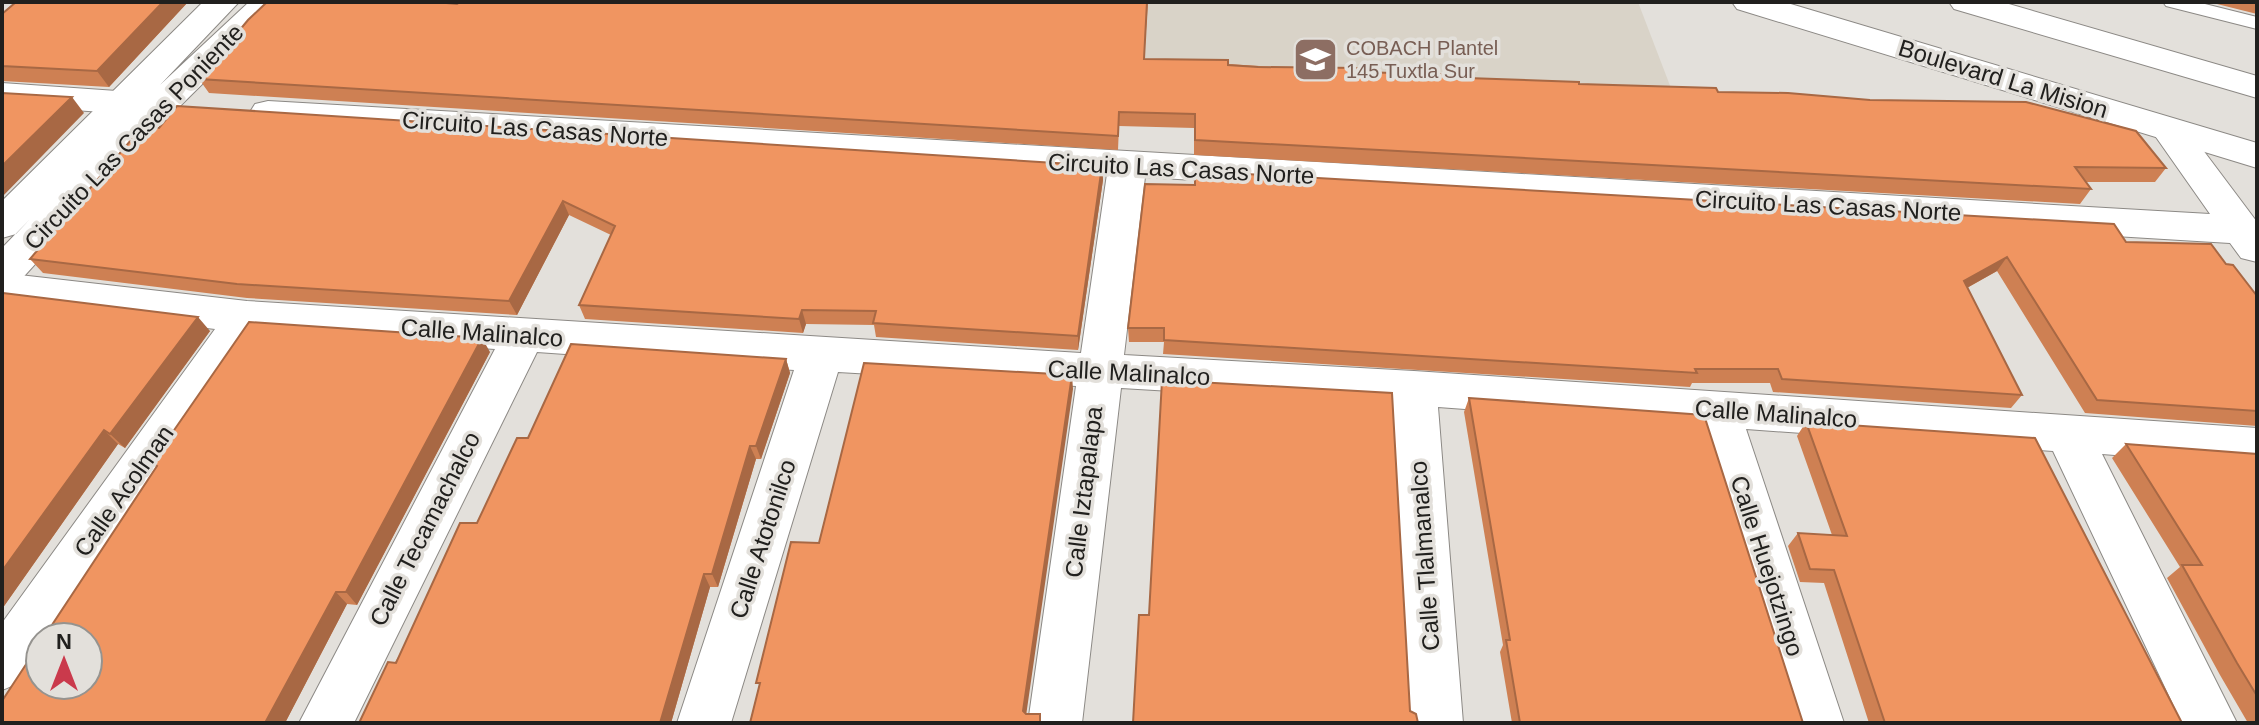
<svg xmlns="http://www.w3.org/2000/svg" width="2259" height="725" font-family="Helvetica,sans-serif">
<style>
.built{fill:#d9d3c8}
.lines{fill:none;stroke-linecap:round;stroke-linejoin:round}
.lane-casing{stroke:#8c8985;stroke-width:2}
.street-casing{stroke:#8c8985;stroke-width:2}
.secondary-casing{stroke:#8c8985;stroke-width:2}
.lane{fill:#fff;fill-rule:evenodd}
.street{fill:#fff;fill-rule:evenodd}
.secondary{fill:#fff;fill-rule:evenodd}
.wall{fill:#ce8053}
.shaded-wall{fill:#a86844}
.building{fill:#f09561;stroke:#a86844;stroke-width:2}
.labels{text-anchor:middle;stroke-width:7;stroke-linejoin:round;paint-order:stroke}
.far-education-label{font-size:20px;fill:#785e54;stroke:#e3e0db;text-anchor:start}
.street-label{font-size:24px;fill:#21201e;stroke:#e3e0db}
</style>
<rect width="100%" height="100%" fill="#e3e0db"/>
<path class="built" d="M287,2H1638L1674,96Z"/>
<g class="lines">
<defs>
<path id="lane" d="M2163,2H2197L2257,17V29L2166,6Z"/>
<path id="street" d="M2,83L160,94L173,97L178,105L173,113L160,116L2,105Z
M268,101L2210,214L2151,130L2156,122L2169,118L2182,122L2257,222V262L2241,258L2230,243L1145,177L1124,355L1414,371L2257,428V466L2102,454L2237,723H2182L2053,451L1746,429L1844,723H1790L1699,426L1438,407L1463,723H1409L1392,404L1121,388L1082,723H1028L1076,386L838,372L731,723H677L794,370L537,352L354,723H299L495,349L258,333L52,637H40C40,665 28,681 2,690V623L215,329L2,303V273L247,301L1081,353L1107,174L268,123L255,120L250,112L255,104Z"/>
<path id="secondary" d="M203,2H239L160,85L249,2H285L173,113L17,284L2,289V248L31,218L16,234L2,238V201Z
M1732,2H1784L2257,143V168L1737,9Z
M1949,2H2002L2257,76V98L1954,9Z"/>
</defs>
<use href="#lane" class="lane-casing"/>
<use href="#street" class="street-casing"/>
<use href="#secondary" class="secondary-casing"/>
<use href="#lane" class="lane"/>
<use href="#street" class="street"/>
<use href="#secondary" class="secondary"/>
</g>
<path class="wall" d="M16,2H188L109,87L2,81V14Z
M1148,2L1144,59L1358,72L1718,92L2166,168L2155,182H2085L2091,189L2080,204L1194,155V128L1119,126L1118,150L209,93L199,79L457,4Z
M2209,2H2257V14Z
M142,127L1102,166L1103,180L1078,350L876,337L874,325L806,324L803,333L585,319L579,305L611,235L569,215L517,315L247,298L43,273L30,259Z
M1195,171L2126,242L2226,264L2257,296V426L2085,413L1997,271L1967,288L2022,395L2011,408L1773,392L1770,383H1692L1690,387L1163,354L1164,342H1129L1128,328L1194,185Z
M2,295L210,331L125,448L118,444L2,609Z
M490,352L357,605L347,604L285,723H2L156,467L152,462Z
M786,359L790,373L761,459H756L718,587H710L671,723H359L528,438Z
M1469,398L1803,723H1512L1500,652L1503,645L1464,412Z
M1806,422L2182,723H1869L1824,583L1800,582L1788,546L1798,533L1832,535L1797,436Z
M2126,444L2257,454V723H2248L2220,675L2167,578L2180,567L2112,458Z"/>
<path class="shaded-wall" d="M163,2H188L109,87L97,71Z
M72,97L84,113L2,197V166Z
M1102,166L1103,180L1078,350V336Z
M563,201L569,215L517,315L509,301Z
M2007,257L1997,271L1954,295L1964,281Z
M802,310L806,324L803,333L799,319Z
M198,317L210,331L125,448L110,434Z
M482,338L490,352L357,605L346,592Z
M786,359L790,373L761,459L756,446Z
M1072,375L1073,389L1025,723L1023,711Z
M104,430L118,444L2,609V571Z
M750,446L756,459L718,587L712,574Z
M704,574L710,587L671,723H660Z
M336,592L347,604L285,723H265Z"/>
<path class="building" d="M16,2H163L97,71L2,66V14Z
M267,2H435L457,4L460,2H1147L1144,59L1228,60V65L1258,67L1358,68V72L1466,75L1467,78L1579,82V84L1716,88L1718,92L1788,93L1870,100L2026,102L2136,131L2166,168L2075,167L2091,189L1195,140V114L1119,112L1118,136L199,79L248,20Z
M2,93L72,97L2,166Z
M177,106L1102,166L1078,336L873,323L876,311L802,310L799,319L579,305L615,226L563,201L509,301L237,284L30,259L142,127L159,128Z
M1195,171L2114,224L2126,242L2211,244L2226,264L2233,265L2257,296V411L2097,400L2007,257L1964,281L2022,395L1782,379L1778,369H1695L1697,373L1164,340V328H1128L1145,184L1195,185Z
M3,293L198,317L110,434L104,430L2,571V295Z
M249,322L482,338L346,592H336L265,723H2V701L40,643V685H88V637H44L157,466L152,462Z
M571,344L786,359L756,446H750L712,574H704L660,723H359L388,662L396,663L460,523H477L517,438H528Z
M864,363L1072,375L1023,711L1026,714H1040V723H750L760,683H756L791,542L819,543Z
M1162,380L1392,393L1410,711L1416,714L1418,723H1133L1139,615H1149Z
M1469,398L1704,415L1803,723H1520L1506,640H1510Z
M1806,422L2035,438L2182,723H1885L1834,570L1810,569L1798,533L1847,536Z
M2126,444L2257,454V696L2237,663L2182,565H2202Z"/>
<defs>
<symbol id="university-square" viewBox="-11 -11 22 22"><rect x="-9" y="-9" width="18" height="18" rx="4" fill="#8d6e63" stroke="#e3e0db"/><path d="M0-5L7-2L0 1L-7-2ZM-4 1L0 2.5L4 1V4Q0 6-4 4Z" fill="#fff"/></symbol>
</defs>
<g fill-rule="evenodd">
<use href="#university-square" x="1290" y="34" width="51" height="51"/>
</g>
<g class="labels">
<g class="far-education-label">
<text x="1346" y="55">COBACH Plantel<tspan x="1346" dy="23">145 Tuxtla Sur</tspan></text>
</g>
<g class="street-label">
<text transform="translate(2003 79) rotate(17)" y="8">Boulevard La Mision</text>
<text transform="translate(535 129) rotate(4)" y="8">Circuito Las Casas Norte</text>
<text transform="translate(134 137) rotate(-46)" y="8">Circuito Las Casas Poniente</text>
<text transform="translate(1181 169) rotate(3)" y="8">Circuito Las Casas Norte</text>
<text transform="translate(1828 206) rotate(3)" y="8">Circuito Las Casas Norte</text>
<text transform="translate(482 333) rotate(4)" y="8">Calle Malinalco</text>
<text transform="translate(1129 373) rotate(3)" y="8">Calle Malinalco</text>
<text transform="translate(1776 414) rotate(4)" y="8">Calle Malinalco</text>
<text transform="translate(124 491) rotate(-55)" y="8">Calle Acolman</text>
<text transform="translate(1084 492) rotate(-83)" y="8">Calle Iztapalapa</text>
<text transform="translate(425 529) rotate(-63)" y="8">Calle Tecamachalco</text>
<text transform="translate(763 539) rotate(-72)" y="8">Calle Atotonilco</text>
<text transform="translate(1425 556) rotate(-94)" y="8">Calle Tlalmanalco</text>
<text transform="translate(1767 566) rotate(72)" y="8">Calle Huejotzingo</text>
</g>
</g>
<rect width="2259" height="725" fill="none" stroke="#21201e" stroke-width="8"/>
<g transform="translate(64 661)"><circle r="38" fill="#e3e0db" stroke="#95938f" stroke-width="2"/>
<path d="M0-6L14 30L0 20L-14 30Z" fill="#ca3a4c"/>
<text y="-12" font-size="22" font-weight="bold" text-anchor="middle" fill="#21201e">N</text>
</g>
</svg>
